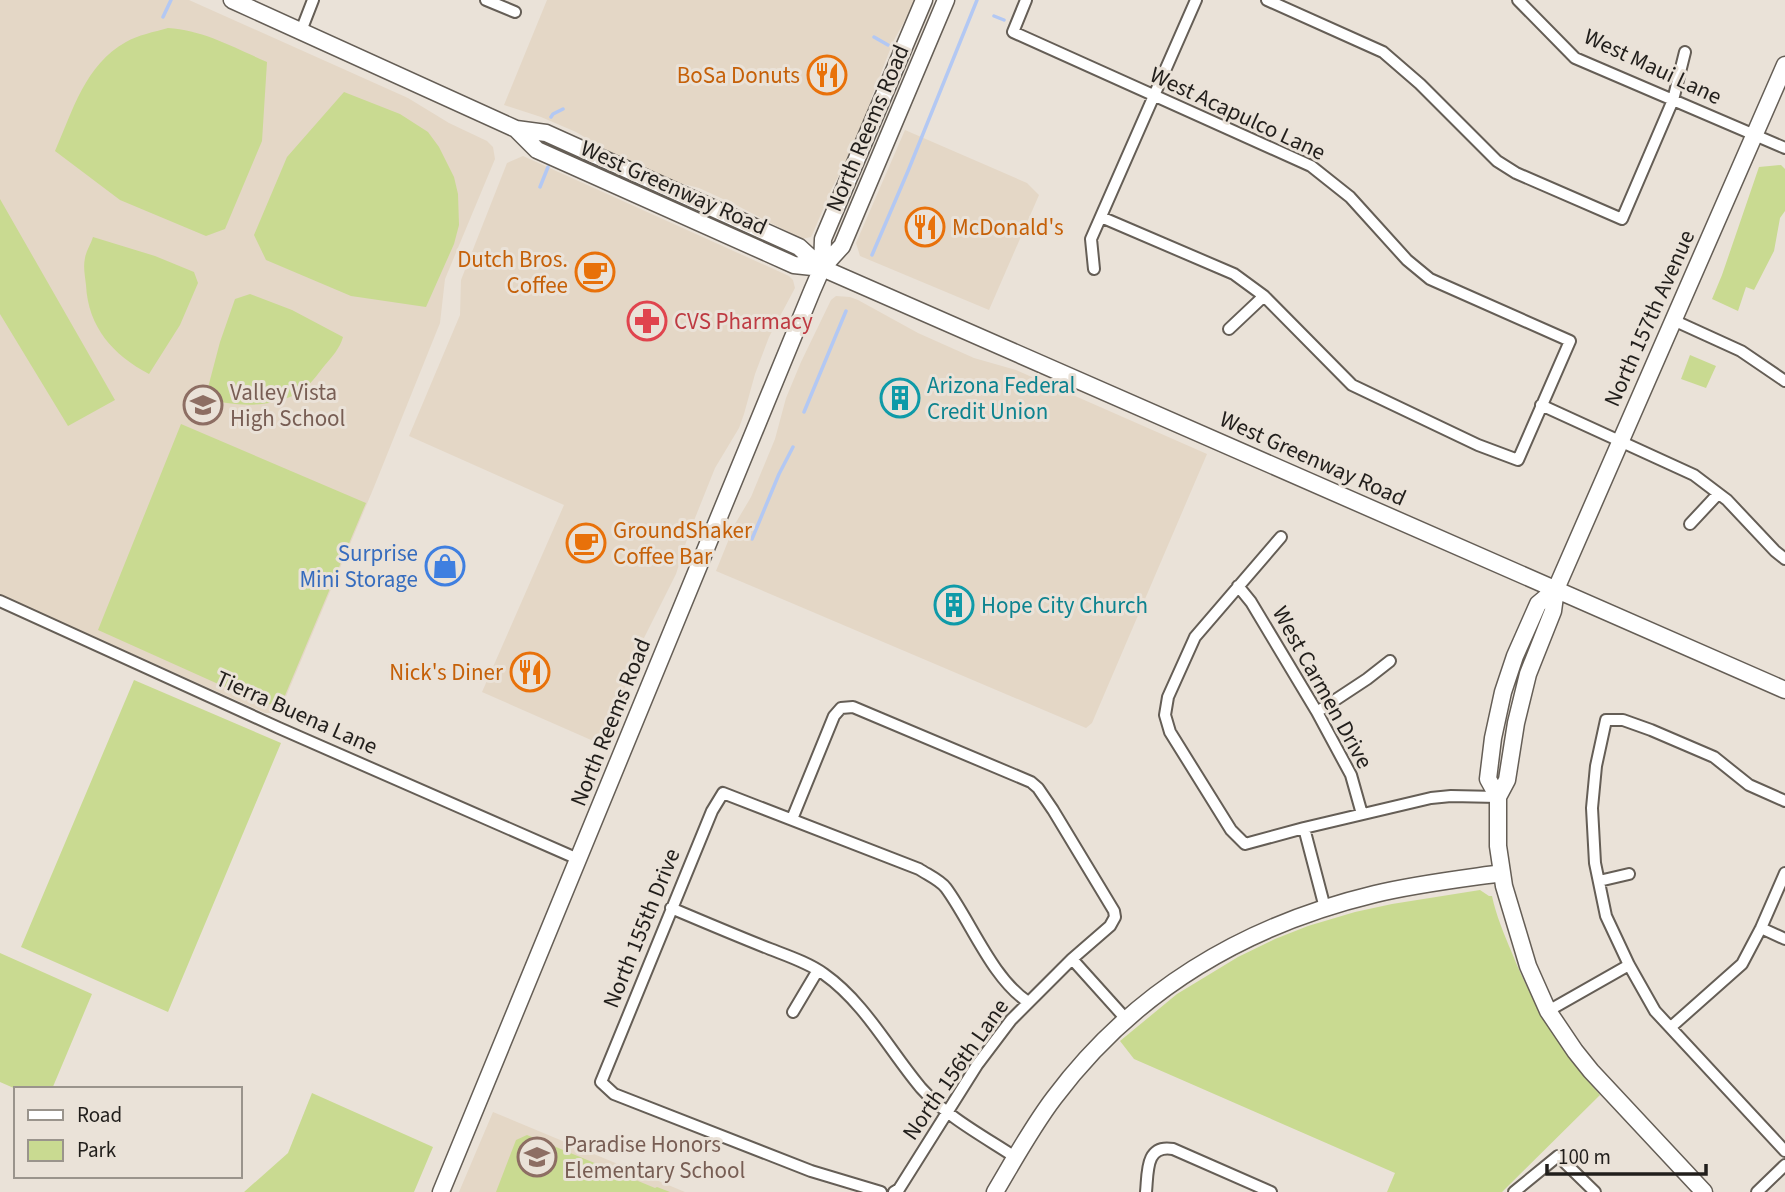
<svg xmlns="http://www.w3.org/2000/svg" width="1785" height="1192" font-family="'Source Sans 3',sans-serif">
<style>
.built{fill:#e4d7c6}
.green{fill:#c9da91}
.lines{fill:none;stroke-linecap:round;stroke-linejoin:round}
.stream{stroke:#b3c8f3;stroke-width:3.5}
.street-casing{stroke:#655e56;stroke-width:14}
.secondary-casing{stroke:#655e56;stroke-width:19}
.street{stroke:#fff;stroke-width:10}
.secondary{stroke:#fff;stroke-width:16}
.labels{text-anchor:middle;stroke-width:6;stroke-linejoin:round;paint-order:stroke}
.street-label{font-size:23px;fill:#211e1b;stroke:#eae2d8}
.food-label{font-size:23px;fill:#c56008;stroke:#eae2d8;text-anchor:end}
.health-label{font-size:23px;fill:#be3a42;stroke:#eae2d8;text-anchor:start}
.culture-label{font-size:23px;fill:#0d838f;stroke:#eae2d8;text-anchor:start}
.education-label{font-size:23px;fill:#785e54;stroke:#eae2d8;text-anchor:start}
.shop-label{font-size:23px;fill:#366cbe;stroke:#eae2d8;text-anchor:end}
</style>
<rect width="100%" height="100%" fill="#eae2d8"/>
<path class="built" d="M0,0H189L408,98L449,123L487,141L493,147L495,159L445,279L440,323L374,487L282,706L275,713H265L0,595Z
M547,0H916L893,42L872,96L861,135L832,188L813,233L811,237L802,239L736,205L699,188L664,179L623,160L576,132L541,117L504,105Z
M905,130L1027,183L1039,195L989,310L860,256L856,243Z
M523,156L789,276L793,280L795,288L769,337L755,374L744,414L739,428L715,468L689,533L676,574L634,658L607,747L482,692L564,505L409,436L460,315L461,280L507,163Z
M836,296L850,297L858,300L918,333L974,358L1016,370L1207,454L1092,723L1086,728L716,571L735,524L751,497L775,439L786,398L801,362L831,300Z
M493,1112L685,1192H459Z"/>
<path class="green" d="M168,28C203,30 235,48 267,62L262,141L225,229L206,236L120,200L55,151C73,110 85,65 126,42C138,35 154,32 168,28Z
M344,92L400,114L428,132L439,147L454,177L458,194L459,225L454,244L426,307L351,296L266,260L254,235L287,157Z
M1781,165L1785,169V211L1780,218L1774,251L1754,290L1746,287L1738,311L1712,299L1722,275L1759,167Z
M0,199L115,400L68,426L0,314Z
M93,237L155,256L194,272L198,283L180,325L149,374C113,355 88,327 86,285C85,276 83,267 85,258C86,251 91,244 93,237Z
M250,294L292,310L343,337C340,348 332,357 325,365C317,375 309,387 298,393C269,409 236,406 205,399L220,342L235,299Z
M1690,355L1716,366L1706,388L1681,379Z
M181,424L366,503L281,705L276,703L265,705L98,630Z
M134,680L281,743L168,1012L21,947Z
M1480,890L1489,896H1492C1496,915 1504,934 1512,953C1534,1008 1561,1049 1600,1095L1502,1192H1387L1395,1173L1134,1059L1120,1041L1177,994L1238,957L1275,939L1308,926L1355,912L1392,904Z
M0,953L92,994L52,1089H16L0,1082Z
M312,1093L433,1147L414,1192H244L288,1153Z
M527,1135L655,1188L657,1187L670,1192H496L516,1140Z"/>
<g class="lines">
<path class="stream" d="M994,16L1004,20
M163,17L171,0
M874,37L888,45
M551,117L553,114L563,109
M540,187L548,167
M872,255L908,171L977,0
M804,412L846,311
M752,539L779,474L793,447"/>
<defs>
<path id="street" d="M486,0L515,12
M1026,0L1013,32L1311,166L1350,197L1407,260L1430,279L1570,341L1518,460L1478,445L1352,385L1264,296L1234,274L1101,217
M1267,0L1383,52L1420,84L1497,161L1516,173L1622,219L1673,100L1685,52
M1518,0L1575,58L1785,148
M301,31L313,0
M1094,269L1091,239L1196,0
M1673,320L1741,351L1785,381
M1229,329L1264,296
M1541,405L1694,475L1727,500L1775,551L1785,559
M1690,524L1718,494
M1281,537L1195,637L1168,697L1165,715L1170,732L1231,830L1245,844L1304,828L1431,798L1451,796L1498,797
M1238,586L1251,602L1317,712L1351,775L1362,814
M0,601L279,728L578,859
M1317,712L1367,679L1390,661
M1785,801L1749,785L1714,757L1651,730L1623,720H1606L1596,766L1592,808L1595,863L1606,916L1629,965L1655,1011L1785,1151
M792,819L834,716L841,708L853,707L1031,782L1038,788L1053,810L1114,911L1115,917L1110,926L1072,959L1011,1020L977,1065L899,1189L894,1192
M1304,828L1325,908
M1599,881L1629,874
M671,908C704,922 737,936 770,949C788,956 809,963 824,974C865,1003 889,1050 921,1088C947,1117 983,1136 1015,1157
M1761,928L1785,939
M1072,959L1126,1019
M1548,1011L1629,965
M793,1012L818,970
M1671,1027L1742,964L1761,928L1785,873
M881,1192L811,1171L614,1094L601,1082L712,811L723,793L919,869C928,875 940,880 946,888C971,922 992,978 1028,1002
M1146,1192C1148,1173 1145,1144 1173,1149L1271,1192
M1514,1192L1558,1156L1595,1192
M1757,1192L1785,1165"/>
<path id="secondary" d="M232,0L516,129L546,133L799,247L822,268
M516,129L537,150L794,265L822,268L1785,690
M822,268L823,239L924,0
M1498,797L1488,779L1493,738L1503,692L1515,656L1538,604L1556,589
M441,1192L812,291L822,268L842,246L946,0
M995,1192C1014,1160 1032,1127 1054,1098C1135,990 1246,925 1375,894C1416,884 1460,879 1502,873
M1704,1192L1591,1071L1575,1051L1548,1011L1528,966L1504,886L1498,846V797L1507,780L1516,723L1528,674L1553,611L1556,589L1785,65"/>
</defs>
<use href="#street" class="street-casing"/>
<use href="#secondary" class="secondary-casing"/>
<use href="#street" class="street"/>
<use href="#secondary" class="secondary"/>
</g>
<defs>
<symbol id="restaurant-ring" viewBox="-11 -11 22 22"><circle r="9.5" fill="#eae2d8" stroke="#e8710a" stroke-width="1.5"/><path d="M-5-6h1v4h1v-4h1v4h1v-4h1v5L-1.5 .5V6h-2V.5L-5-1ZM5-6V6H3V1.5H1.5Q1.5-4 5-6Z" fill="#e8710a"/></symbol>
<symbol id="cafe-ring" viewBox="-11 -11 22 22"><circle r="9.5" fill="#eae2d8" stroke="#e8710a" stroke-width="1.5"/><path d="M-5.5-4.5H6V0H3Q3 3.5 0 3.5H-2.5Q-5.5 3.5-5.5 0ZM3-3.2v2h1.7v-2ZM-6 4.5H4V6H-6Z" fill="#e8710a"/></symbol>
<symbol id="pharmacy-ring" viewBox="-11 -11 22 22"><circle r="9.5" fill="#eae2d8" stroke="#e0444e" stroke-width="1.5"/><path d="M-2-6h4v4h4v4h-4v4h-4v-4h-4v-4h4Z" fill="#e0444e"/></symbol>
<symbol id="building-ring" viewBox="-11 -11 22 22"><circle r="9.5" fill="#eae2d8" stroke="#0f9aa8" stroke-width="1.5"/><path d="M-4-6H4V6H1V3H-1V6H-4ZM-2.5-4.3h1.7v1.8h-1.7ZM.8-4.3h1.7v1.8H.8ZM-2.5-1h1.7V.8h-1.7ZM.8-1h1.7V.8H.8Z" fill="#0f9aa8"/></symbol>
<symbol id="school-ring" viewBox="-11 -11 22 22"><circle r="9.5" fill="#eae2d8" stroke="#8d6e63" stroke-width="1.5"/><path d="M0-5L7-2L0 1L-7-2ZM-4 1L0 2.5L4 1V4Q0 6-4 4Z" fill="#8d6e63"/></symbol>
<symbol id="shop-ring" viewBox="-11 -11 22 22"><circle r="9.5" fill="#eae2d8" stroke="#3f7fe0" stroke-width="1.5"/><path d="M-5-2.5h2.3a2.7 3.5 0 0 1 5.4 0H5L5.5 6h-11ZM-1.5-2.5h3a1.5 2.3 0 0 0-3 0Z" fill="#3f7fe0"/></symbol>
</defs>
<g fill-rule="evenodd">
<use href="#restaurant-ring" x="805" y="53" width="44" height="44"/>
<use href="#restaurant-ring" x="903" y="205" width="44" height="44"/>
<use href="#cafe-ring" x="573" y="250" width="44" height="44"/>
<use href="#pharmacy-ring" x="625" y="299" width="44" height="44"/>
<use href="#building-ring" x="878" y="376" width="44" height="44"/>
<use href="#school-ring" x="181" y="383" width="44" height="44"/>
<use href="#cafe-ring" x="564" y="521" width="44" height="44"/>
<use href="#shop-ring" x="423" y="544" width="44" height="44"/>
<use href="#building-ring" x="932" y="583" width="44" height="44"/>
<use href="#restaurant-ring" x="508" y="650" width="44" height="44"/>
<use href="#school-ring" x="515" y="1135" width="44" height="44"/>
</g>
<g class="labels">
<g class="street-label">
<text transform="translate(1653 66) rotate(25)" y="8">West Maui Lane</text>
<text transform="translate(1238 113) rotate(25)" y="8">West Acapulco Lane</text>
<text transform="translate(867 128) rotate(-67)" y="8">North Reems Road</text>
<text transform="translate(674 187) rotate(24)" y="8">West Greenway Road</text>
<text transform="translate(1649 318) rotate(-66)" y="8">North 157th Avenue</text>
<text transform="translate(1313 458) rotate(24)" y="8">West Greenway Road</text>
<text transform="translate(1323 687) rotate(61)" y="8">West Carmen Drive</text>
<text transform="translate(297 712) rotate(24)" y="8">Tierra Buena Lane</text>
<text transform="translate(610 722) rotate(-68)" y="8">North Reems Road</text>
<text transform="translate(641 928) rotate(-68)" y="8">North 155th Drive</text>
<text transform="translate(955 1069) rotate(-55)" y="8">North 156th Lane</text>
</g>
<g class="food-label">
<text x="800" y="83">BoSa Donuts</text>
<text x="952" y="235" text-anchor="start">McDonald's</text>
<text x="568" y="267">Dutch Bros.<tspan x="568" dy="26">Coffee</tspan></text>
<text x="613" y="538" text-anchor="start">GroundShaker<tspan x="613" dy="26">Coffee Bar</tspan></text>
<text x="503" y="680">Nick's Diner</text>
</g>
<g class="health-label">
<text x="674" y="329">CVS Pharmacy</text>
</g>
<g class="culture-label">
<text x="927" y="393">Arizona Federal<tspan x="927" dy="26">Credit Union</tspan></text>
<text x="981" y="613">Hope City Church</text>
</g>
<g class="education-label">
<text x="230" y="400">Valley Vista<tspan x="230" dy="26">High School</tspan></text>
<text x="564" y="1152">Paradise Honors<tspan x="564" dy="26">Elementary School</tspan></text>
</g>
<g class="shop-label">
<text x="418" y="561">Surprise<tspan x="418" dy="26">Mini Storage</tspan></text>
</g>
</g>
<rect x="14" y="1087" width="228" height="91" fill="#eae2d8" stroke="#9a948c" stroke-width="2"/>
<rect x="28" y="1110" width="35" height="10" fill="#ffffff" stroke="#9a948c" stroke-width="2"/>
<text x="77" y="1122" font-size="21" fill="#211e1b">Road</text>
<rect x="28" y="1140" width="35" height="21" fill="#c9da91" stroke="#9a948c" stroke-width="2"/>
<text x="77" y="1157" font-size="21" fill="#211e1b">Park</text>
<path d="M1547 1164v10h159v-10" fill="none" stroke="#211e1b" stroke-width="3.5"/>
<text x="1558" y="1164" font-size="21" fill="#211e1b" stroke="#eae2d8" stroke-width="5" paint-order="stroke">100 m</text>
</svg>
